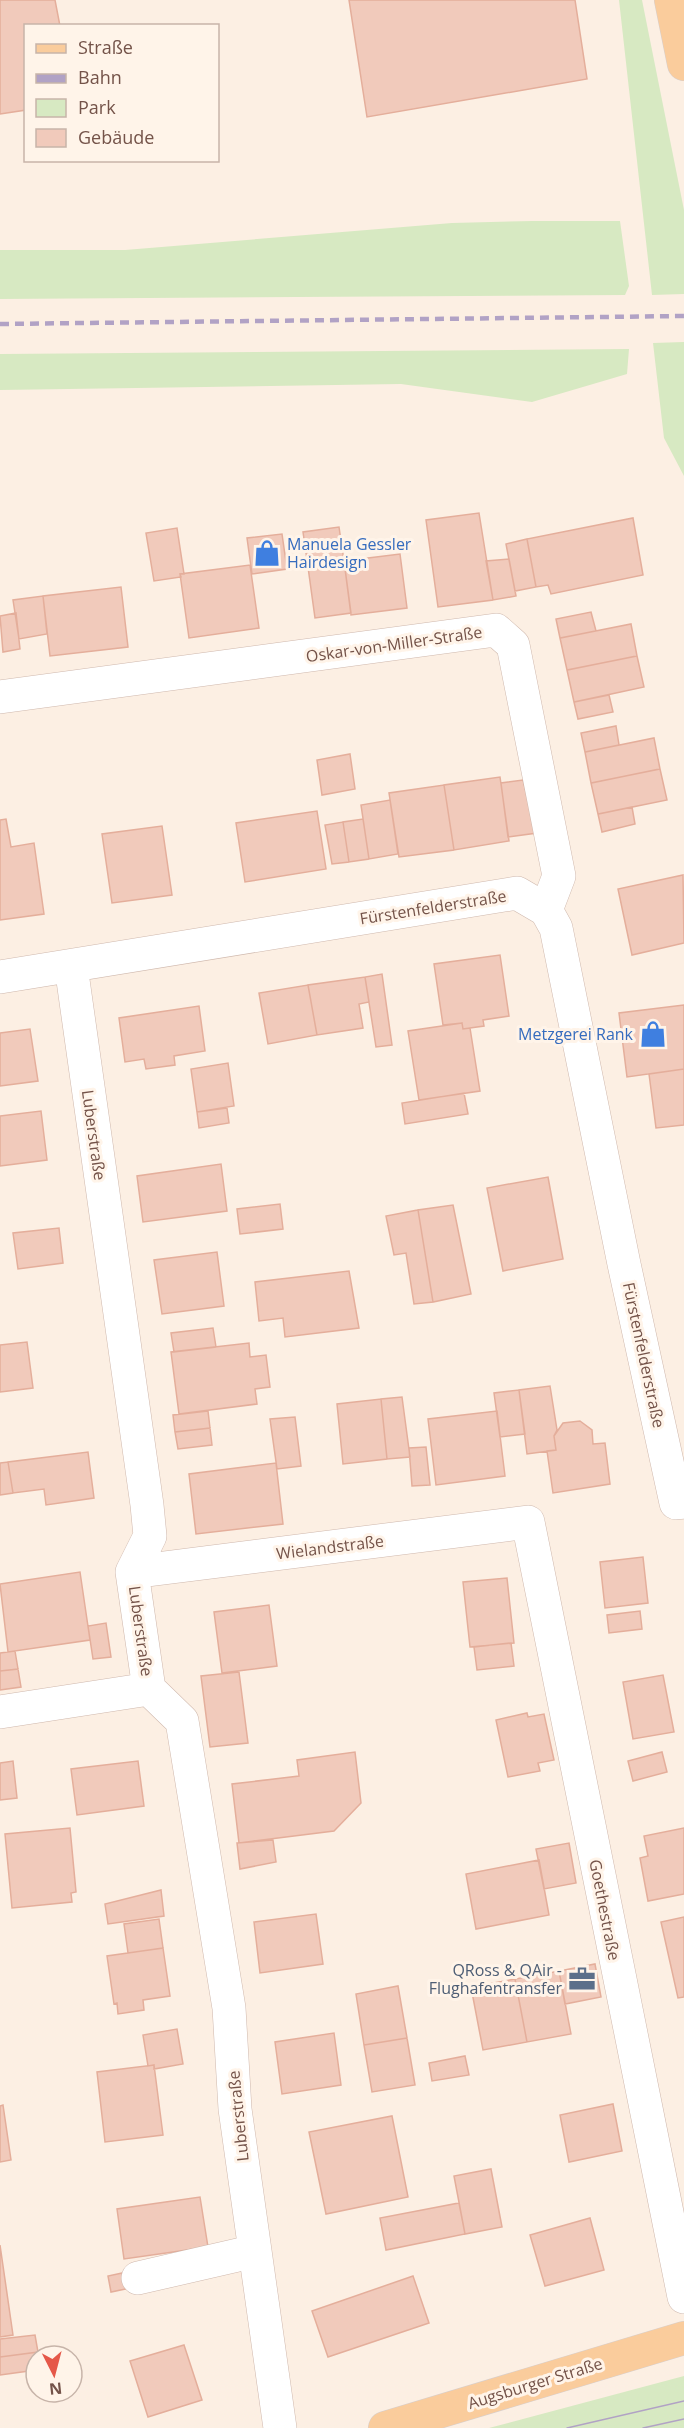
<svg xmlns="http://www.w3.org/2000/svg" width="684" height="2428" font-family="'Open Sans',sans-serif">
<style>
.green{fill:#d7e9c2}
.building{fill:#f1cabb;stroke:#e4ae9b;stroke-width:1.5}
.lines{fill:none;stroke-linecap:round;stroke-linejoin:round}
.minor-casing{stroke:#cfb8ad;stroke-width:34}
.major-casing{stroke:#d8cfcc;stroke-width:34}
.minor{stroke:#fff;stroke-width:33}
.major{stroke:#facc9c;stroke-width:33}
.tram{stroke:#b1a2c5;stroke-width:1.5}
.rail{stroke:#b1a2c5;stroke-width:4.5;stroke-dasharray:9 6;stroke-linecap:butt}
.labels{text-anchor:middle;stroke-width:6;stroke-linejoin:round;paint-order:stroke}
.shop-label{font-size:16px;fill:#366cbe;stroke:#fff4e9;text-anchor:start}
.street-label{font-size:16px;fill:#745349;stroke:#fff4e9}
.service-label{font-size:16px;fill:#4e5e75;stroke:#fff4e9;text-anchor:end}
</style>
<rect width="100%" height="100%" fill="#fcefe3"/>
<path class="green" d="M619,0H642L684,210V294L652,295Z
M533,221H620L629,286L625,295L0,299V250H125L452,223Z
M684,342V476L664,438L653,343Z
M629,349L627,374L532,402L401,384L0,390V354Z
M684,2376V2428H489Z"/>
<path class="building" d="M0,0H55L60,26H26V110L0,114Z
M349,0H575L587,79L367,117Z
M479,513L493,600L438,607L426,520Z
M633,518L643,575L551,594L548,585L536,587L527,539Z
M339,527L344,561L308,567L303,532Z
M177,528L184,574H180L181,577L154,581L146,533Z
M282,534L287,569L252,574L247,538Z
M527,539L536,587L515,591L506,544Z
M400,554L407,608L351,615L344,561Z
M509,559L516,596L493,600L486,561Z
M344,561L351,613L315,618L308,567Z
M250,565L259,628L189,638L180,574Z
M121,587L128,647L50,656L43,596Z
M43,596L47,634L19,639L13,600Z
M591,612L596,631L560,638L556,619Z
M16,613L20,649L3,652L0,616Z
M631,624L637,656L567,670L560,638Z
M637,656L644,687L574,702L567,670Z
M609,695L613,712L578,719L574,702Z
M616,726L619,745L585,752L581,733Z
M654,738L660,769L591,783L585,752Z
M350,754L355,789L322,795L317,760Z
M660,769L667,800L598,814L591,783Z
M500,777L509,841L454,850L444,785Z
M523,780L537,833L508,837L501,783Z
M444,785L454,850L399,857L389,793Z
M390,800L398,854L369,859L361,805Z
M632,807L635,824L602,832L598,814Z
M317,811L326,869L245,882L236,823Z
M6,819L11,847L34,843L44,914L0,920V820Z
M363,819L369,859L349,862L343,822Z
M343,822L349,862L332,864L325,825Z
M162,826L172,895L112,903L102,834Z
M683,875L684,943L632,955L618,889Z
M500,955L509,1016L483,1020L484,1026L463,1029L462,1023L443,1025L434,964Z
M382,974L392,1045L376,1047L365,977Z
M365,977L369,1002L359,1004L363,1028L317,1035L308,985Z
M308,985L317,1035L268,1044L259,993Z
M684,1005V1069L627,1077L619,1013Z
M199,1006L205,1051L174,1056L175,1065L146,1069L144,1059L125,1062L119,1018Z
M462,1023L463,1029L470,1028L480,1091L419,1100L408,1031Z
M30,1029L38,1081L0,1086V1033Z
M228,1063L234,1106L197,1112L191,1069Z
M684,1069V1125L656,1128L649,1074Z
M464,1093L468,1114L405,1124L402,1103Z
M227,1108L229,1123L199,1128L197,1112Z
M41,1111L47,1160L0,1166V1116Z
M221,1164L227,1211L143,1222L137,1176Z
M548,1177L563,1259L503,1271L487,1188Z
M280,1204L283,1229L240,1234L237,1209Z
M453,1205L471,1294L433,1302L418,1210Z
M418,1210L433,1302L414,1304L406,1253L394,1255L386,1216Z
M59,1228L63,1263L18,1269L13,1233Z
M217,1252L224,1306L162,1314L154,1260Z
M349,1271L359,1328L285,1337L283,1318L259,1321L255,1282Z
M213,1328L216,1347L174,1352L171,1333Z
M27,1342L33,1388L0,1392V1345Z
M249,1343L250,1357L266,1355L270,1387L255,1389L257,1404L179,1414L171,1352Z
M550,1386L557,1430L554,1436L556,1450L527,1454L519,1390Z
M519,1390L525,1434L500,1437L494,1393Z
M402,1397L410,1457L387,1459L381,1399Z
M381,1399L387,1459L343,1464L337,1404Z
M208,1411L210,1428L175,1432L173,1415Z
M497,1411L505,1476L436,1485L428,1419Z
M295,1417L301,1466L277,1469L270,1419Z
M580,1421L592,1430L593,1444L605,1443L610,1484L553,1493L547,1451L556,1450L554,1436L563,1423Z
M210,1428L212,1445L178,1449L175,1432Z
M426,1447L430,1485L412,1486L409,1448Z
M88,1452L94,1498L46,1505L44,1489L13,1493L8,1462Z
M8,1462L13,1493L0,1495V1463Z
M276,1463L283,1524L196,1534L189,1474Z
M643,1557L648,1603L605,1608L600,1562Z
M80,1572L90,1640L8,1652L0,1584Z
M507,1578L514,1643L470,1647L463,1582Z
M269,1605L277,1666L222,1673L214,1612Z
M640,1611L642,1629L609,1633L607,1615Z
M106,1623L111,1657L93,1659L88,1626Z
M511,1643L514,1666L477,1670L474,1647Z
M15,1651L18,1669L0,1671V1653Z
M18,1669L21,1687L0,1690V1671Z
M239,1672L248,1743L210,1747L201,1676Z
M663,1675L674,1732L633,1739L623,1682Z
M527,1713L528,1717L544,1714L554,1760L538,1763L540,1771L508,1777L496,1720Z
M355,1752L361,1803L334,1831L239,1843L232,1784L299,1776L297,1760Z
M662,1752L667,1772L633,1781L628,1761Z
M13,1761L17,1798L0,1800V1763Z
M138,1761L144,1806L77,1815L71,1769Z
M70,1828L76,1892L71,1893L72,1902L12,1908L5,1834Z
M684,1828V1894L648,1901L640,1858L648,1856L644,1836Z
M273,1840L276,1862L240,1869L237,1843Z
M569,1843L576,1883L544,1889L536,1849Z
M539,1860L549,1915L476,1929L466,1874Z
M161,1890L164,1916L108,1924L105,1904Z
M316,1914L323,1964L260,1973L254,1922Z
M684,1917V1997L678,1998L661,1922Z
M159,1919L163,1948L128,1953L124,1924Z
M163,1948L170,1996L143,2000L144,2010L118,2014L117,2003L114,2004L107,1956Z
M595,1964L601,1997L565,2004L559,1971Z
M559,1971L571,2034L527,2042L515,1979Z
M515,1979L527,2042L483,2050L471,1987Z
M398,1986L407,2038L364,2045L356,1994Z
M177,2029L183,2064L154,2069V2065L148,2066L143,2035Z
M334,2033L341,2085L282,2094L275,2042Z
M407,2038L415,2085L372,2092L364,2045Z
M465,2056L469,2075L432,2081L429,2063Z
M154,2065L163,2135L105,2142L97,2072Z
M613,2104L622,2151L569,2162L560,2115Z
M3,2105L11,2160L0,2162V2106Z
M392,2116L408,2197L326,2214L309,2132Z
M491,2169L502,2227L465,2234L454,2176Z
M200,2197L208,2247L124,2259L117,2209Z
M459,2203L465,2234L386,2250L380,2218Z
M590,2218L604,2270L545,2286L530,2235Z
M0,2245L13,2335L0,2337Z
M136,2270L140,2286L111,2292L108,2276Z
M413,2276L429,2323L328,2357L312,2311Z
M35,2335L38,2352L0,2357V2339Z
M184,2345L202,2400L148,2417L130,2361Z
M38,2352L36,2370L0,2375V2357Z"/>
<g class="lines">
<defs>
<path id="minor" d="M0,697L496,630L513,645L559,876L546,910
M71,966L147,1505L150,1536L132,1572L149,1689L182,1721L229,2008L235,2109L280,2428
M0,977L517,893L546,910L556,928L624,1264L676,1503L684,1502
M132,1572L528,1522L684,2297
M0,1712L149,1689
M138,2278L255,2251"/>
<path id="major" d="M671,0L684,64
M385,2428L684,2338"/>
</defs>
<use href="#minor" class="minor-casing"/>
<use href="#major" class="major-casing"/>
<use href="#minor" class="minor"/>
<use href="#major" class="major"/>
<path class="tram" d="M567,2428L684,2401
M643,2428L684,2419"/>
<path class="rail" d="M0,324L684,316"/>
</g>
<defs>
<symbol id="shop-bare" viewBox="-9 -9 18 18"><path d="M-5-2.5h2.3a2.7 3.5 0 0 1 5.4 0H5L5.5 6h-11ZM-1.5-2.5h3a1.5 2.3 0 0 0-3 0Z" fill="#3f7fe0" stroke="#fff4e9" stroke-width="2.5" paint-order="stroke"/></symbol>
<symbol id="office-bare" viewBox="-9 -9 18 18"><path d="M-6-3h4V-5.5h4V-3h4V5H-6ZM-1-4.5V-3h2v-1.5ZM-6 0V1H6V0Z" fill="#5c6f8a" stroke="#fff4e9" stroke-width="2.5" paint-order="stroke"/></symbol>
</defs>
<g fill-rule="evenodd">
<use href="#shop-bare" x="248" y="534" width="38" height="38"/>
<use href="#shop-bare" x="634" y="1015" width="38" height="38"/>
<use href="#office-bare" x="563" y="1960" width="38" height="38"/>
</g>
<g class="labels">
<g class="shop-label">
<text x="287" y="550">Manuela Gessler<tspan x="287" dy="18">Hairdesign</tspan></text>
<text x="633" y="1040" text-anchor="end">Metzgerei Rank</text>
</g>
<g class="street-label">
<text transform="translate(394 644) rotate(-8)" y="6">Oskar-von-Miller-Straße</text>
<text transform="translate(433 907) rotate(-9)" y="6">Fürstenfelderstraße</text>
<text transform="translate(94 1135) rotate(82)" y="6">Luberstraße</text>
<text transform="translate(644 1355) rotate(78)" y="6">Fürstenfelderstraße</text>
<text transform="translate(330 1547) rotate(-7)" y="6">Wielandstraße</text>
<text transform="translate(141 1631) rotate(82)" y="6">Luberstraße</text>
<text transform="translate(605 1910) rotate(79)" y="6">Goethestraße</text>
<text transform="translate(238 2116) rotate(-96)" y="6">Luberstraße</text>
<text transform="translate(535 2383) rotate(-17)" y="6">Augsburger Straße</text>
</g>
<g class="service-label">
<text x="562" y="1976">QRoss &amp; QAir -<tspan x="562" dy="18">Flughafentransfer</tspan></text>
</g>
</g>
<rect x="24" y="24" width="195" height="138" fill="#fff4e9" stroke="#c7b4a9" stroke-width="1.5"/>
<rect x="36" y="44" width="30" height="9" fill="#facc9c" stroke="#c7b4a9" stroke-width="1.5"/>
<text x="78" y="54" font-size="18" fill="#745349">Straße</text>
<rect x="36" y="74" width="30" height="9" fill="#b1a2c5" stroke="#c7b4a9" stroke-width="1.5"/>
<text x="78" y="84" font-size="18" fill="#745349">Bahn</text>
<rect x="36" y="99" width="30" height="18" fill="#d7e9c2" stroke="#c7b4a9" stroke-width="1.5"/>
<text x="78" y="114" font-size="18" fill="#745349">Park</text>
<rect x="36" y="129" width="30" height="18" fill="#f1cabb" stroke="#c7b4a9" stroke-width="1.5"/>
<text x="78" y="144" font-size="18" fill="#745349">Gebäude</text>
<g transform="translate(54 2374) rotate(174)"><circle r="28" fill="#fff4e9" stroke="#c7b4a9" stroke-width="1.5"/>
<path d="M0-4.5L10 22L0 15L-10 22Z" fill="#e55849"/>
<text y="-9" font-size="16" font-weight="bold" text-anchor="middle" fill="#745349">N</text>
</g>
</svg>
